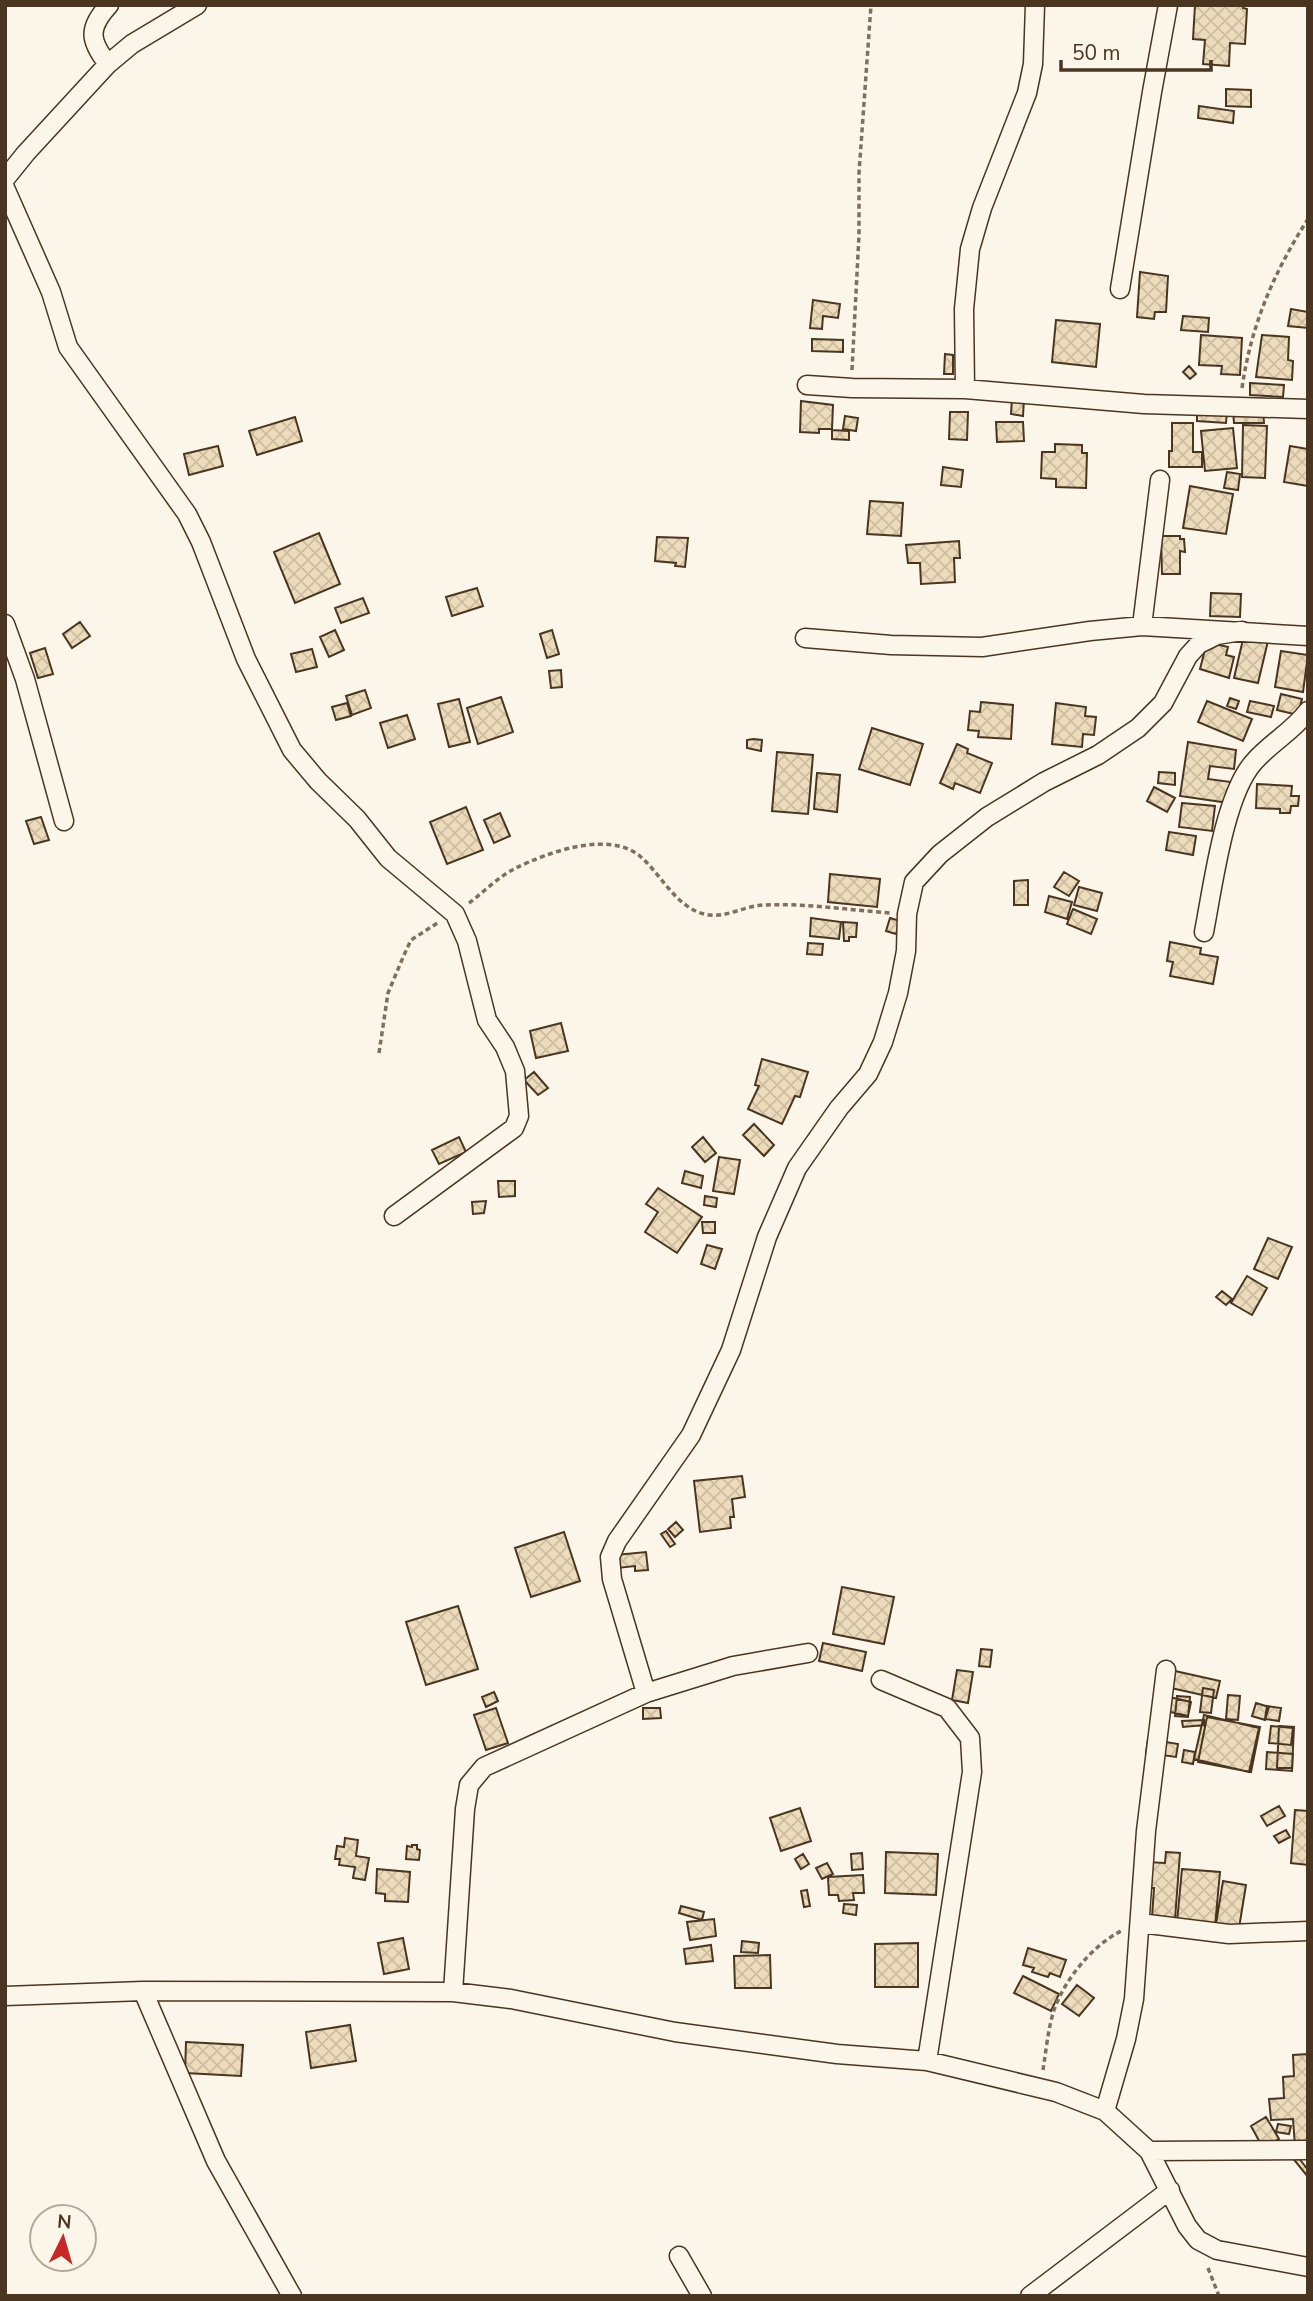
<svg xmlns="http://www.w3.org/2000/svg" width="1313" height="2301" font-family="'Nunito Sans',sans-serif">
<style>
.building{fill:url(#building-cross-hatch);stroke:#4a3520;stroke-width:2}
.lines{fill:none;stroke-linecap:round;stroke-linejoin:round}
.street-casing{stroke:#4a3520;stroke-width:21}
.path{stroke:#7f6f5c;stroke-width:3.5;stroke-dasharray:5 3.5;stroke-linecap:butt}
.street{stroke:#fbf6e9;stroke-width:18}
</style>
<defs>
<pattern id="building-cross-hatch" width="8" height="8" patternUnits="userSpaceOnUse" patternTransform="scale(1.75)"><rect width="8" height="8" fill="#ecdcbc"/><path d="M0 0l8 8M0 8l8-8" fill="none" stroke="#ccbda1"/></pattern>
</defs>
<rect width="100%" height="100%" fill="#fbf6e9"/>
<path class="building" d="M1195,5H1243V8L1247,9L1245,44L1230,43L1229,66L1203,64L1205,40L1193,39Z
M1226,89L1251,90V107L1226,106Z
M1199,106L1234,111L1233,123L1198,118Z
M1140,272L1168,276L1166,312H1155L1154,319L1137,317Z
M813,300L840,304L838,318L823,316L822,329L810,328Z
M1291,309L1308,312V328L1288,326Z
M1183,316L1209,318L1208,332L1181,330Z
M1056,320L1100,324L1096,367L1052,362Z
M1201,335L1242,338L1240,375L1221,374L1222,366L1199,365Z
M1262,335L1289,337L1288,360L1293,361L1292,380L1256,377Z
M812,339L843,340V352L812,351Z
M945,354L953,355V374H944Z
M1189,366L1196,374L1190,379L1183,372Z
M1250,383L1284,385L1283,397L1250,395Z
M1012,398L1024,399L1023,416L1011,414Z
M801,401L833,405L832,429H819V433L800,432Z
M1197,409L1227,411L1226,423L1197,421Z
M1263,410L1264,423H1234L1233,411Z
M950,412H968L967,440L949,439Z
M845,416L858,418L856,431L843,429Z
M295,417L302,441L257,455L249,431Z
M996,422H1023L1024,441L997,442Z
M1172,423H1193V452H1202V467H1169V451H1172Z
M1243,425L1267,426L1265,478L1242,477Z
M1233,428L1237,468L1205,471L1201,431Z
M832,430L849,431V440L832,439Z
M1055,444L1082,445V453H1087L1086,488L1056,487V479L1041,478L1042,452H1055Z
M218,446L223,466L189,475L184,454Z
M1290,446L1308,449V486L1284,482Z
M943,467L963,470L961,487L941,485Z
M1227,472L1240,474L1238,490L1224,488Z
M1190,486L1233,494L1226,534L1183,528Z
M870,501L903,503L901,536L867,534Z
M319,533L340,584L295,603L274,552Z
M1161,536H1180V539H1184L1185,552L1180,551V574H1162Z
M657,537L688,538L685,567L675,566L676,563L655,561Z
M959,541L960,558H954L955,582L921,584L920,563H908L906,545Z
M477,588L483,606L452,616L446,597Z
M1211,593L1241,594L1240,617L1210,616Z
M363,598L369,613L341,623L335,608Z
M80,622L90,636L72,648L63,634Z
M335,630L344,650L329,657L320,637Z
M552,630L559,654L547,658L540,634Z
M1244,635L1268,641L1258,683L1234,678Z
M1207,642L1228,647L1226,655L1234,657L1229,678L1200,669Z
M45,648L53,674L38,678L30,653Z
M312,649L317,667L296,672L291,654Z
M1281,651L1308,655L1303,692L1275,687Z
M561,670L562,687L551,688L549,671Z
M365,690L371,708L352,715L346,696Z
M1281,694L1302,699L1298,715L1277,710Z
M501,697L513,732L478,744L467,708Z
M1230,698L1239,701L1236,709L1227,706Z
M459,699L470,742L449,747L438,704Z
M1207,701L1252,719L1243,741L1198,722Z
M1250,701L1274,706L1271,717L1247,712Z
M981,702L1013,705L1011,739L978,737L979,731L968,730L970,711L980,712Z
M347,703L351,716L336,720L332,707Z
M1056,703L1086,707L1085,716L1096,717L1094,735L1083,734L1082,747L1052,744Z
M407,715L415,739L388,748L380,723Z
M872,728L923,744L910,785L859,769Z
M753,739L762,740L761,751L747,748V740Z
M1188,742L1236,750L1234,769L1210,766L1208,779L1231,782L1229,803L1180,796Z
M957,744L968,749L967,753L992,763L980,793L955,783L953,789L940,783Z
M777,752L813,755L808,814L772,811Z
M1159,772L1175,773V785L1158,783Z
M817,773L840,775L837,812L814,809Z
M1257,784L1292,786L1291,796H1299L1298,806H1291L1290,813H1280V809L1256,808Z
M1154,787L1175,798L1167,812L1147,801Z
M1182,803L1215,806L1212,831L1179,827Z
M466,807L483,850L447,864L430,822Z
M500,813L510,836L494,843L484,820Z
M41,817L49,840L34,844L26,821Z
M1169,832L1196,836L1193,855L1166,850Z
M1064,872L1079,881L1069,896L1054,887Z
M830,874L880,879L877,907L828,902Z
M1028,880V905H1014V881Z
M1079,887L1102,893L1097,911L1074,905Z
M1049,896L1072,902L1067,919L1045,912Z
M1073,909L1097,919L1091,934L1067,924Z
M811,918L841,922L839,939L810,936Z
M890,918L900,921L896,934L886,931Z
M843,922L857,923L856,937H849V941H844Z
M1170,942L1201,948L1200,954L1218,957L1213,984L1170,976L1173,962L1167,961Z
M808,943L823,944L822,955L807,954Z
M561,1023L568,1051L536,1058L530,1031Z
M762,1059L808,1072L800,1097L795,1096L782,1124L748,1109L759,1086L755,1085Z
M534,1072L548,1088L538,1095L524,1080Z
M754,1124L774,1145L764,1156L743,1135Z
M459,1137L466,1152L439,1164L432,1150Z
M703,1137L716,1153L705,1162L692,1147Z
M719,1157L740,1160L734,1194L713,1191Z
M685,1171L703,1176L701,1188L682,1183Z
M498,1181H515V1196L499,1197Z
M658,1188L702,1217L677,1253L645,1232L658,1212L646,1204Z
M705,1196L717,1198L716,1207L704,1205Z
M486,1201L484,1213L473,1214L472,1202Z
M702,1222H715V1233H703Z
M1268,1238L1292,1247L1278,1279L1254,1269Z
M707,1245L722,1249L715,1269L701,1264Z
M1247,1276L1267,1288L1252,1315L1231,1303Z
M1222,1291L1232,1299L1226,1305L1216,1297Z
M742,1476L745,1497L732,1499L734,1517H730L731,1528L700,1532L694,1481Z
M676,1522L683,1530L675,1537L668,1529Z
M666,1531L675,1544L670,1547L661,1534Z
M564,1532L580,1581L531,1597L515,1548Z
M646,1552L648,1570L635,1571V1566L608,1569L606,1556Z
M842,1587L894,1597L884,1644L833,1634Z
M458,1606L478,1669L426,1685L406,1622Z
M823,1643L866,1652L862,1671L819,1661Z
M981,1649L992,1650L990,1667L979,1666Z
M957,1670L973,1672L968,1703L952,1700Z
M1175,1671L1220,1681L1216,1698L1171,1688Z
M1203,1688L1214,1690L1211,1713L1200,1712Z
M494,1692L498,1701L486,1707L482,1697Z
M1228,1695L1240,1696L1238,1720L1226,1719Z
M1177,1696L1190,1697L1188,1717L1175,1716Z
M1169,1697L1191,1702L1188,1716L1166,1711Z
M1256,1703L1269,1707L1265,1720L1252,1716Z
M1267,1706L1281,1708L1279,1721L1265,1719Z
M496,1708L508,1743L486,1750L474,1715Z
M643,1708H660L661,1718L643,1719Z
M1204,1715L1259,1728L1249,1772L1194,1759Z
M1207,1717L1260,1727L1251,1772L1198,1762Z
M1204,1720V1725L1183,1727L1182,1721Z
M1271,1726L1293,1728L1291,1745L1269,1743Z
M1279,1726L1294,1727L1292,1768H1277Z
M1148,1739L1178,1744L1176,1757L1146,1753Z
M1184,1750L1195,1752L1193,1764L1182,1762Z
M1267,1752L1293,1754L1292,1771L1266,1769Z
M1279,1806L1285,1816L1267,1826L1261,1816Z
M800,1808L811,1841L781,1851L770,1818Z
M1295,1810L1308,1811V1865L1291,1863Z
M1286,1830L1290,1837L1279,1843L1274,1836Z
M345,1838L358,1840L356,1856L369,1858L365,1880L353,1878L355,1867L339,1865L340,1859H335L337,1846L344,1847Z
M412,1845H417V1849L420,1850L419,1860L406,1859L407,1846L412,1847Z
M886,1852L938,1854L936,1895L885,1893Z
M1166,1852L1180,1853L1175,1919L1152,1917L1154,1888H1145L1147,1862L1165,1863Z
M862,1853L863,1869L852,1870L851,1854Z
M803,1854L809,1864L801,1869L795,1859Z
M827,1863L833,1874L822,1879L816,1868Z
M377,1869L410,1872L408,1902L385,1901V1894L376,1893Z
M1182,1869L1220,1872L1215,1926L1177,1922Z
M863,1875L864,1893H853L854,1900L839,1901L838,1895H829L828,1877Z
M1223,1881L1246,1885L1239,1928L1216,1924Z
M807,1890L810,1906L804,1907L801,1891Z
M844,1904L857,1905L856,1915L843,1913Z
M681,1906L704,1912L702,1920L679,1913Z
M714,1919L716,1936L690,1940L687,1922Z
M403,1938L409,1969L384,1974L378,1943Z
M742,1941L759,1943L758,1953L741,1952Z
M918,1943V1987H875V1944Z
M711,1945L713,1961L686,1964L684,1949Z
M1028,1948L1066,1960L1060,1977L1050,1973L1048,1977L1032,1972L1034,1968L1023,1965Z
M770,1955L771,1988H735L734,1956Z
M1023,1976L1059,1994L1051,2011L1014,1993Z
M1077,1985L1094,1998L1079,2016L1062,2004Z
M350,2025L356,2061L311,2068L306,2032Z
M186,2042L243,2045L241,2076L185,2073Z
M1308,2054V2145L1295,2146L1293,2119L1271,2120L1269,2099L1284,2098L1283,2077L1294,2076L1293,2055Z
M1266,2117L1279,2139L1263,2148L1251,2126Z
M1278,2124L1291,2126L1289,2134L1276,2132Z
M1295,2153L1308,2170V2177L1291,2156Z"/>
<g class="lines">
<defs>
<path id="street" d="M108,64C89,40 88,28 109,5
M5,179L26,153L108,64L132,44L197,5
M5,188L51,292L68,347L187,514L201,542L246,659L292,750L318,781L357,819L388,858L455,914L467,941L487,1020L505,1047L515,1071L519,1116L514,1128L394,1216
M1120,289L1152,92L1168,5
M807,385L852,388L965,389L1144,404L1308,409
M965,389L964,309L970,249L982,208L1027,93L1033,64L1035,5
M5,624L25,679L64,821
M1142,626L1160,480
M805,638L891,645L982,647L1090,631L1142,626L1308,636
M1204,932C1213,886 1224,797 1253,763C1270,743 1292,732 1308,711
M881,1680L947,1708L970,1738L972,1772L927,2061
M646,1693L612,1579L610,1557L617,1541L691,1435L731,1350L767,1237L797,1168L839,1108L868,1074L883,1042L898,993L906,951L907,914L914,882L940,854L987,817L1044,782L1098,755L1138,728L1163,703L1188,656L1199,644L1217,635L1242,631
M1140,1923L1229,1934L1308,1931
M143,1991L216,2161L292,2296
M453,1992L465,1809L469,1785L484,1767L646,1693L733,1666L808,1653
M5,1996L143,1991L453,1992L511,1999L675,2032L837,2054L927,2061L1056,2092L1105,2111L1149,2151L1187,2226L1198,2240L1217,2250L1308,2267
M1105,2111L1126,2039L1134,1999L1146,1831L1166,1670
M1149,2151L1308,2150
M679,2256L702,2296
M1030,2296L1170,2190"/>
</defs>
<use href="#street" class="street-casing"/>
<path class="path" d="M852,370L859,235V173L871,5
M1242,388C1251,325 1274,272 1308,219
M469,903C484,892 499,876 516,868C548,852 612,829 642,858C663,877 679,912 710,915C728,917 745,906 763,905C805,903 848,910 891,913
M379,1053L388,993L404,955L411,940L439,922
M1043,2070C1046,2051 1048,2029 1054,2010C1065,1979 1092,1946 1121,1931
M1208,2268L1219,2296"/>
<use href="#street" class="street"/>
</g>
<rect width="1313" height="2301" fill="none" stroke="#4a3520" stroke-width="14"/>
<g transform="translate(63 2238) rotate(5)"><circle r="33" fill="#fbf6e9" stroke="#b4a999" stroke-width="2"/>
<path d="M0-5L12 26L0 18L-12 26Z" fill="#c62828"/>
<text y="-10" font-size="19" font-weight="bold" text-anchor="middle" fill="#4a3520">N</text>
</g>
<path d="M1061 60v10h150v-10" fill="none" stroke="#4a3520" stroke-width="3.5"/>
<text x="1072" y="60" font-size="21" fill="#4a3520" stroke="#fbf6e9" stroke-width="5" paint-order="stroke">50 m</text>
</svg>
